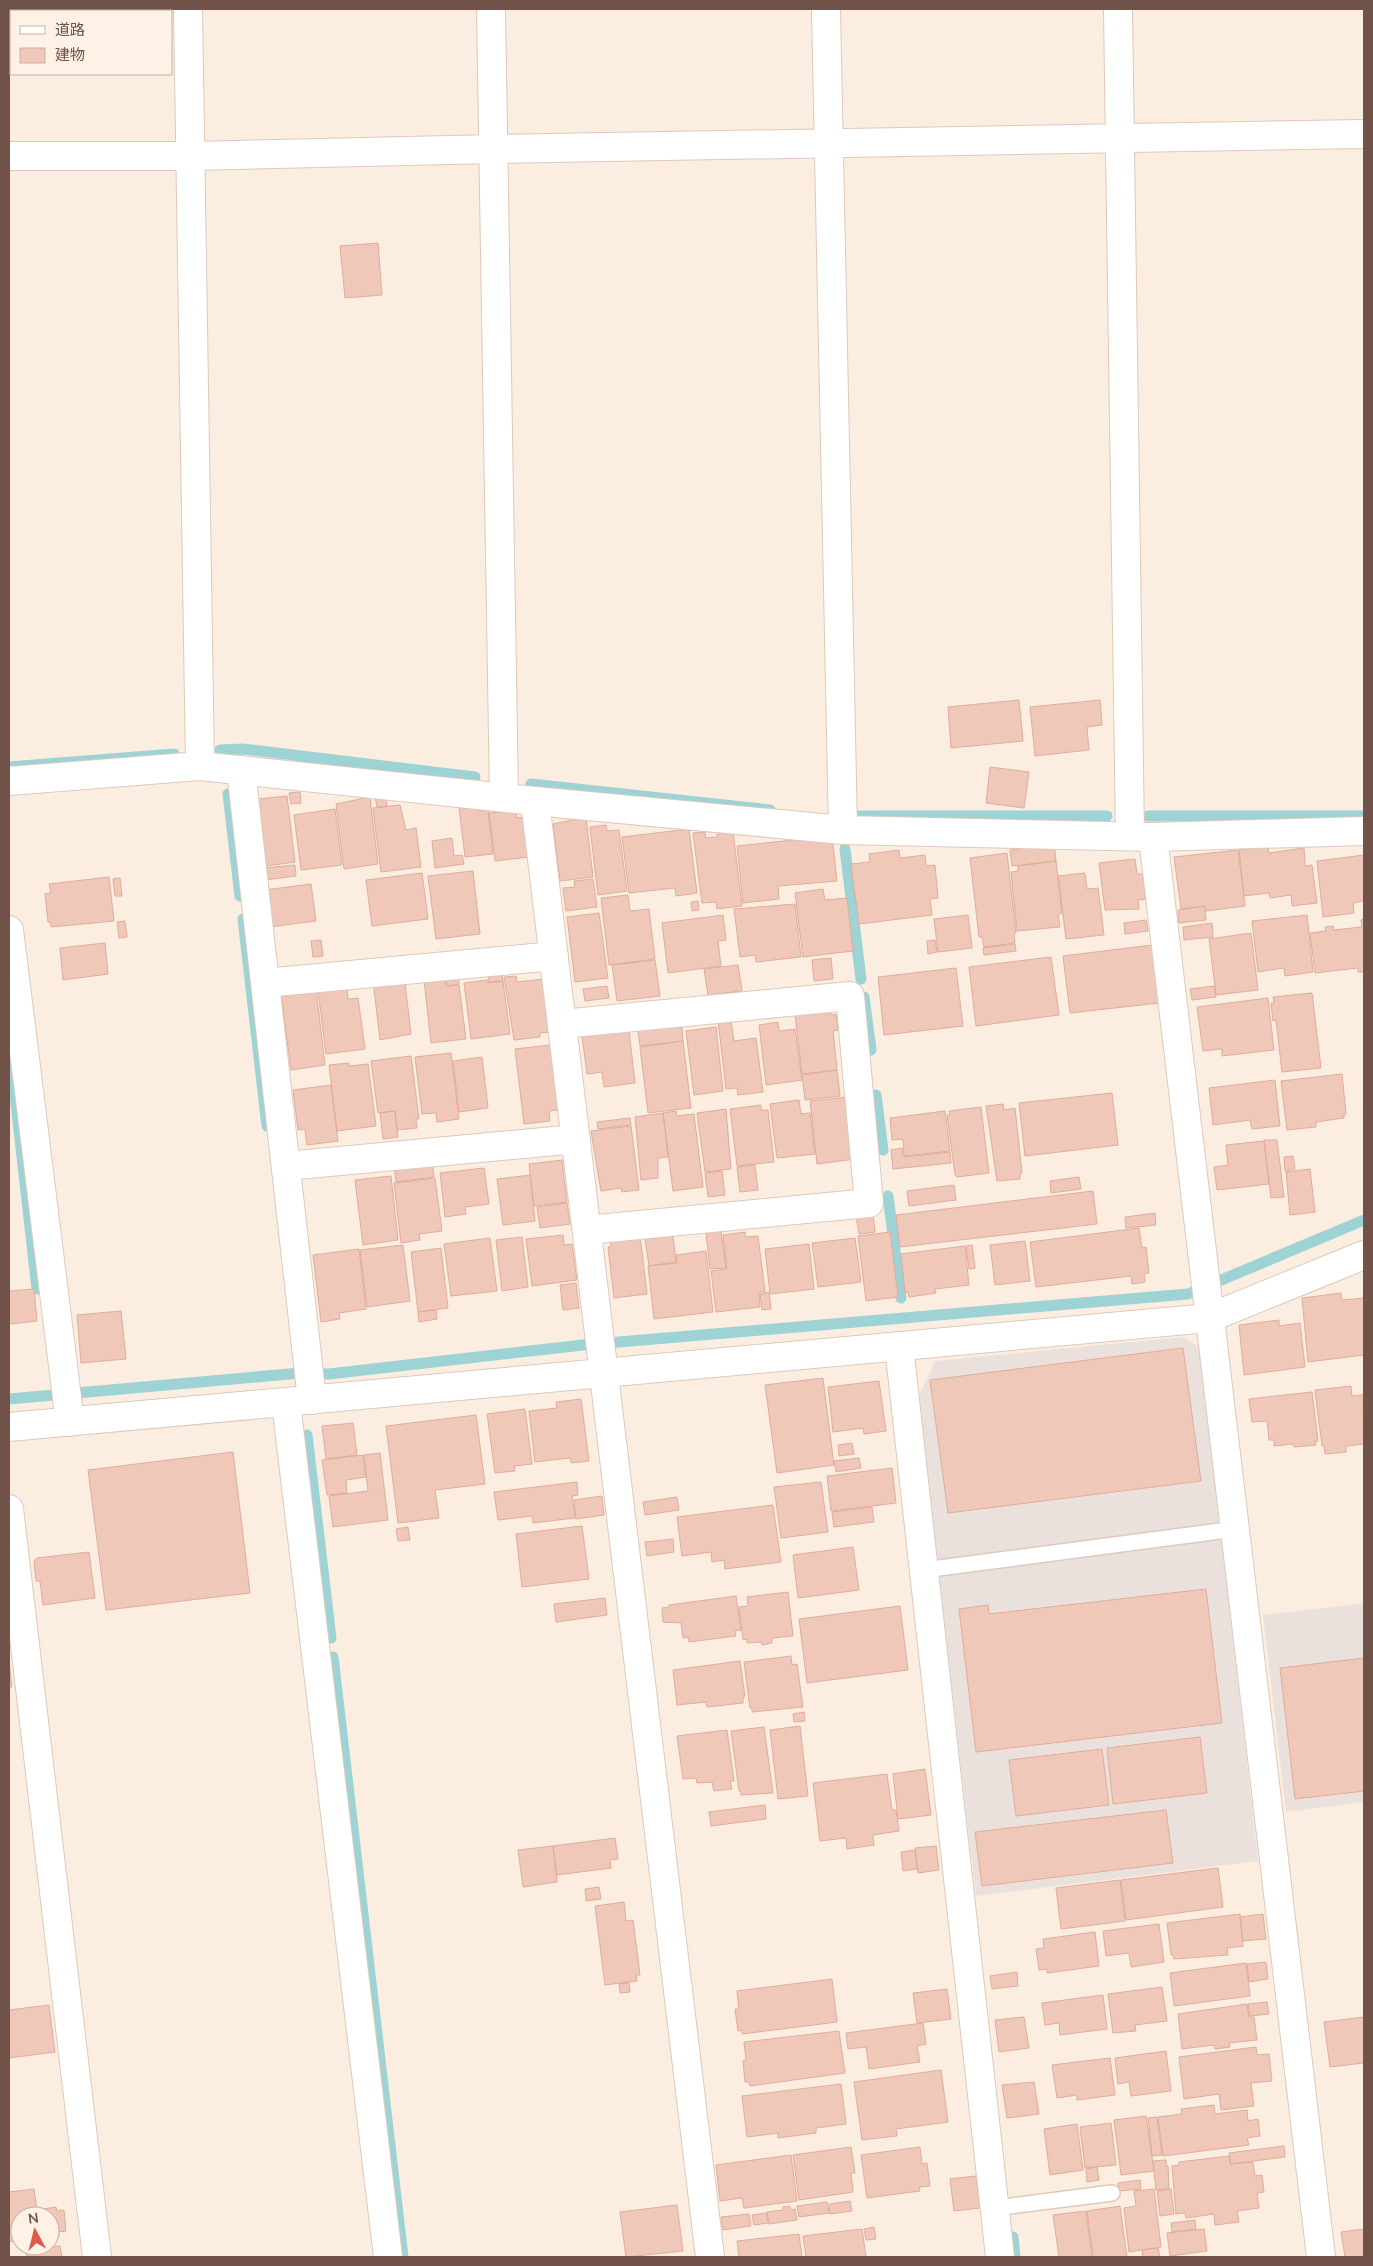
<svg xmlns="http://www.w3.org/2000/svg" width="1373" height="2266" font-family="'Nunito Sans','Noto Sans JP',sans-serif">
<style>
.industrial{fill:#eae1dc}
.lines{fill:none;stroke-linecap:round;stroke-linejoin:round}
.stream{stroke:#9dd3d5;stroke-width:11}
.building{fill:#efc8b9;stroke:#e1ac9a}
.service-casing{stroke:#dec9bd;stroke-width:18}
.minor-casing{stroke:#dec9bd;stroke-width:30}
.service{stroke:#fff;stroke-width:15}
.minor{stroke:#fff;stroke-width:28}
</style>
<rect width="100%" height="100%" fill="#fbede0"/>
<path class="industrial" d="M1183,1337L1200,1348L1258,1861L976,1896L918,1398L935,1361Z
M1364,1603V1802L1286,1812L1263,1615Z"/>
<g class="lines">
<path class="stream" d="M220,750L243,749L475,777
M9,767L174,754
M531,784L770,810
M228,794L240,896
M854,816H1107
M1148,816H1364
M845,849L861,979
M243,919L267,1126
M864,997L871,1050
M9,1042L37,1289
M876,1095L883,1150
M888,1196L901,1298
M9,1399L300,1373L329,1374L583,1345L1188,1294L1364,1220
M307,1435L331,1638
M333,1657L403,2257
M1013,2237L1015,2257"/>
</g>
<path class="building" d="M378,243L382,295L345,298L340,246Z
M1019,700L1023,741L951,748L948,707Z
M1100,700L1102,725L1087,727L1089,750L1035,756L1030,707Z
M990,767L1029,772L1024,808L986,803Z
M300,792L301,803L291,804L289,793Z
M386,794L387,806L377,807L375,796Z
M287,796L295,862L266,866L258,799Z
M370,797L378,864L344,869L336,804Z
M400,805L406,830L416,828L421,867L381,872L373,808Z
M479,806V811L488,810L493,854L465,857L459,808Z
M335,809L342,865L301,870L294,815Z
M511,810V812H516L517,818L524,817L529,857L495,861L489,813Z
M586,817L593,877L560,881L553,824Z
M606,825L607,831L619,830L627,891L598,895L590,827Z
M689,829L697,893L676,896L675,888L629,893L622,837Z
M705,832L706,838L717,837V834L733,832L742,906L717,909L716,902L702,903L693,833Z
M832,836L837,881L778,886L779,899L743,903L737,846Z
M452,838L454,856L462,855L464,864L435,868L432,841Z
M1054,844L1056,861L1012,866L1010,850Z
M1268,846L1269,853L1304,848L1305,866L1312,865L1317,903L1292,906L1291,895L1270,898L1269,893L1244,896L1239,850Z
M899,850L900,858L925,855L926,866L935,865L938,898L930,899L932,915L859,924L851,864L870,862L869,854Z
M1238,850L1245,906L1206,911L1205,906L1181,909L1174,857Z
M1007,853L1016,933H1014L1015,943L984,947L982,937H979L970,858Z
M1364,855V901L1353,903L1354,913L1323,917L1317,861Z
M1135,859L1137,874H1143L1146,899L1138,900L1139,909L1105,910L1099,863Z
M1056,861L1062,913L1058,914L1060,927L1017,931L1011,872L1018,871V866Z
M295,865L296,876L265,880L264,868Z
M473,871L480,934L436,939L428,876Z
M422,873L428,919L372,926L366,880Z
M1085,873L1087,889L1098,888L1104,935L1066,939L1058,876Z
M109,877L114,921L51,927L50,922H48L45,894L51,893L49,884Z
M120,878L122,896H115L113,879Z
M593,879L597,907L566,911L563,888L575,887L574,881Z
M311,884L316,921L269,927L265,890Z
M823,889L825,900L847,898L853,951L803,957L795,893Z
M628,895L630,911L649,909L655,959L609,965L601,898Z
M698,901L699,910L692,911L691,902Z
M795,904L801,957L756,962L755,955L740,957L734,909Z
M1205,906L1206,920L1179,923L1178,910Z
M599,913L608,978L575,982L567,917Z
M723,915L726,940L718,941L721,966L668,973L662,923Z
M968,915L972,948L938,952L934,919Z
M1307,915L1313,972L1285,976L1284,968L1258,972L1252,921Z
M1364,919V972H1358V968L1315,973L1310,933L1326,931L1325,927L1333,926L1334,930L1362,927L1361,920Z
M1146,920L1148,931L1125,934L1124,923Z
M125,921L127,937L119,938L117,922Z
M1212,923L1213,937L1184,940L1183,927Z
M1251,933L1258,990L1216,995L1209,939Z
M321,940L323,956L313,957L311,941Z
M935,940L937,952L928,954L927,941Z
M105,943L108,974L63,980L60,948Z
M1015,944L1016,951L984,955L983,948Z
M1152,945L1159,1003L1070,1013L1063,956Z
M1051,957L1059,1015L976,1026L969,967Z
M831,958L833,979L814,981L812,960Z
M655,960L660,996L617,1001L612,965Z
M738,965L742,991L708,995L704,969Z
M501,968L503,981L489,982L488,969Z
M956,968L963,1026L884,1035L878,977Z
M458,970L459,984L447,986L445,972Z
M516,976L517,982L544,979L551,1032L540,1033V1037L514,1040L504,977Z
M444,977L446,986L459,985L466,1039L431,1043L424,980Z
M488,980V983L503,981L510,1034L471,1039L464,983Z
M373,981L405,983L411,1034L380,1040Z
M607,986L609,998L585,1001L583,989Z
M1214,986L1216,997L1192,1000L1190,989Z
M347,987L348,999L358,998L365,1049L326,1054L318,990Z
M316,988L325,1065L291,1070L281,993Z
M1312,993L1321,1068L1282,1072L1276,1020L1273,1021L1271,1003H1274L1273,997Z
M1268,998L1274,1050L1222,1056V1049L1203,1051L1197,1007Z
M830,1011L831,1015L836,1014L838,1030L833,1031L837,1070L802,1074L795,1015Z
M681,1019L683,1041L640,1046L637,1024Z
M731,1020L734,1041L756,1038L763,1092L738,1095L737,1088L726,1089L718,1021Z
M778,1022L779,1031L795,1029L802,1080L766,1085L759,1025Z
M716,1027L723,1091L694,1095L686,1031Z
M629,1031L635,1083L604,1087L602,1072L587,1074L582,1036Z
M683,1041L691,1108L648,1113L640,1047Z
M550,1045L558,1110L549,1111L550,1121L524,1124L515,1049Z
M451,1053L459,1119L437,1122L436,1113L422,1114L415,1057Z
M411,1056L419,1119H416L417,1128L397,1130L395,1111L378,1113L371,1061Z
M482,1057L488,1108L459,1112L453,1061Z
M349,1063V1066L368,1064L376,1126L337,1131L329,1065Z
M837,1070L840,1096L805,1100L802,1075Z
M1342,1074L1346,1114H1344V1118L1316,1122V1127L1287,1130L1281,1081Z
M1275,1080L1280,1126L1252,1129L1250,1120L1213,1125L1209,1088Z
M331,1085L338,1141L307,1145L305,1129L298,1130L293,1090Z
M1112,1093L1118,1145L1025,1156L1019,1103Z
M848,1097L856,1159L817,1164L810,1101Z
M799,1100L801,1114L810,1113L815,1154L777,1158L770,1104Z
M1003,1104L1004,1110L1015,1108L1022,1173H1020V1179L997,1181L986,1106Z
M761,1105V1110H768L774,1162L737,1166L730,1109Z
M981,1107L989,1173L957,1177L955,1175L947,1115H950L949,1111Z
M726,1109L731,1169L705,1172L697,1113Z
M395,1111L398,1137L383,1139L380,1113Z
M676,1111L677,1116L694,1114L703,1187L673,1191L663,1113Z
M945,1111L950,1151L904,1156L903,1139L892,1140L890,1118Z
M663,1113L668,1157L658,1158V1178L641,1180L635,1117Z
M630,1118L631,1125L598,1129L597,1122Z
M631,1126L639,1190L622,1192L621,1188L601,1191L591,1131Z
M1264,1140H1277L1284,1197L1271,1198Z
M1264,1141L1269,1184L1217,1190L1214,1167L1228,1165L1226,1145Z
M902,1148L903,1157L950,1152L951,1163L893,1169L891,1150Z
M1293,1156L1295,1169L1285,1171L1284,1157Z
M432,1160L434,1177L396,1182L394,1164Z
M562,1160L567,1202L534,1206L529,1164Z
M755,1165L758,1190L740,1192L737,1167Z
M484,1168L489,1204L465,1207L466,1214L445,1217L440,1173Z
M1310,1169L1315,1212L1290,1215L1286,1172Z
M722,1171L725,1195L708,1197L705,1173Z
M530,1175L535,1221L503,1225L497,1179Z
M391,1176L398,1240L363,1245L355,1180Z
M1079,1177L1081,1189L1051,1193L1050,1181Z
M435,1178L442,1231L419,1234L420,1240L401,1243L394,1183Z
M954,1185L956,1200L909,1206L907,1191Z
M1093,1191L1097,1224L900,1247L896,1215Z
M567,1203L570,1224L540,1228L537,1207Z
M873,1213L875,1232L859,1234L856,1215Z
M1155,1213L1156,1225L1126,1228L1125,1217Z
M1139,1228L1142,1248L1146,1247L1149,1273L1144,1274L1145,1282L1132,1284L1131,1276L1036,1287L1030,1242Z
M721,1231L726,1268L710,1269L706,1233Z
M745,1232L746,1237L758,1236L765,1292H759L760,1307L716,1312L711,1271L727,1269L723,1235Z
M890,1232L898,1297L866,1301L858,1236Z
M563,1235L564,1245L572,1244L577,1280L532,1286L526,1239Z
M640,1235L647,1294L614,1298L608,1247H611L610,1238Z
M673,1236L676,1262L649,1266L645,1239Z
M522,1237L528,1287L502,1291L496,1240Z
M490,1238L497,1291L451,1296L444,1244Z
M855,1238L861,1282L818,1287L812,1243Z
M1025,1241L1030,1281L995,1285L990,1245Z
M809,1244L814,1289L770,1294L765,1249Z
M403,1245L410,1301L367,1307L360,1250Z
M972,1245L975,1268L969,1269L966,1246Z
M965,1246L969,1285L935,1289L936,1293L909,1297L908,1292L905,1293L901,1254Z
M441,1248L448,1308L418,1312L411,1252Z
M359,1249L366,1309L339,1313L340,1319L321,1322L313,1255Z
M706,1251L713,1312L654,1319L648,1266L677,1263L676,1255Z
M576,1283L579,1308L563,1310L560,1285Z
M34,1289L37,1321L9,1324V1291Z
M769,1292L771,1309L762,1310L760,1294Z
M1341,1293L1342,1300L1364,1298V1355L1308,1362L1302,1298Z
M436,1310L437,1319L419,1322L418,1312Z
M121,1311L126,1359L81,1363L77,1315Z
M1279,1320V1326L1300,1323L1305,1367L1244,1375L1239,1325Z
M1183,1348L1201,1481L948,1513L930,1380Z
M823,1378L834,1465L777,1473L765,1385Z
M879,1381L886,1431L864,1434L863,1428L833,1432L828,1387Z
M1351,1386L1352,1396L1363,1395L1364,1444L1346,1446V1452L1325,1454L1324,1446H1322L1315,1390Z
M1312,1392L1318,1441H1315L1316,1445L1294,1447L1293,1444L1274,1446V1440H1269L1267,1421L1252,1422L1249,1399Z
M581,1399L589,1461L571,1463L570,1458L535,1462L529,1411L557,1408L556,1402Z
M525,1409L532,1464L514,1466L515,1471L495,1473L487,1414Z
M476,1415L485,1484L435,1490L439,1518L398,1523L386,1426Z
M353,1423L357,1455L326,1459L322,1426Z
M852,1443L854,1454L839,1456L838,1445Z
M233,1452L250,1593L106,1610L88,1470Z
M380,1453L388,1520L333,1527L329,1496L368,1491L364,1455Z
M363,1455L366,1477L346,1480L347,1493L327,1495L322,1460Z
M859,1458L861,1468L836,1472L834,1461Z
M892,1468L896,1503L831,1511L827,1476Z
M577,1482L578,1495L572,1496L575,1518L533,1523L532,1516L498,1520L494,1492Z
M821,1482L828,1532L781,1538L774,1487Z
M602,1496L604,1515L576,1519L574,1500Z
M677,1497L679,1510L645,1515L643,1502Z
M773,1505L781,1562L725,1569L724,1560L712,1562L711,1552L682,1556L677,1517Z
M872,1507L874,1522L834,1527L832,1512Z
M582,1526L589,1579L522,1587L516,1534Z
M408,1527L410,1540L398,1541L396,1529Z
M673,1539L674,1552L647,1556L645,1542Z
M853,1547L859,1590L798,1598L793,1555Z
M89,1552L95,1598L43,1605L40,1581H36L34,1561L37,1558Z
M1206,1589L1222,1723L976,1752L959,1609L988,1605L989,1614Z
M788,1592L793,1636L772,1638V1643L762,1645L761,1642L747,1643V1639L743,1640L739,1607L748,1606L747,1597Z
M736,1596L741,1630L735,1631L736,1636L689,1642L688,1637L683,1638L681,1623L663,1622L662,1608L669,1607V1605Z
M605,1598L607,1615L556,1622L554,1604Z
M900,1606L908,1670L807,1683L799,1619Z
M791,1656L792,1665L797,1664L803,1707L752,1712V1708H750L744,1662Z
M1364,1658V1791L1295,1799L1280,1668Z
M9,1661L12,1687H9Z
M740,1661L745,1696L743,1697V1703L707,1707L706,1702L677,1705L673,1670Z
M804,1712L805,1721L794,1722L793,1714Z
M800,1726L808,1796L778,1799L770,1730Z
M764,1727L773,1793L741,1795V1791H739L731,1731Z
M727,1730L734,1781H730L732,1789L714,1791L712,1782L697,1783L696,1778L683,1779L677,1736Z
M1200,1737L1207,1793L1113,1804L1107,1748Z
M1102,1749L1109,1805L1016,1816L1009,1760Z
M925,1769L931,1815L898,1819L893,1774Z
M887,1774L892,1810H896L899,1831L873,1835L874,1845L847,1849L846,1838L820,1841L813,1783Z
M765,1805L766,1819L711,1826L709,1812Z
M1166,1810L1173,1863L982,1886L975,1832Z
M615,1838L618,1859L610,1860L611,1868L557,1875L553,1846Z
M553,1846L557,1882L523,1887L518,1850Z
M936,1846L939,1870L918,1873L915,1848Z
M915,1850L917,1869L903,1871L901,1852Z
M1218,1868L1223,1907L1126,1920L1121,1880Z
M1120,1880L1125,1921L1061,1929L1056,1888Z
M599,1887L601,1899L586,1901L585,1889Z
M624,1902L626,1921L633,1920L640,1975H636L637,1981L605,1985L595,1906Z
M1240,1914L1243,1946L1227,1948L1228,1955L1174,1959L1173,1955H1171L1167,1923Z
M1263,1914L1266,1939L1243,1941L1240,1917Z
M1159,1924L1164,1962L1131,1967L1129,1953L1106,1956L1103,1931Z
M1095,1932L1099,1966L1047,1973V1969L1039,1970L1036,1949L1044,1948L1043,1939Z
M1266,1962L1268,1979L1249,1982L1247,1964Z
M1246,1963L1250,1996L1174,2006L1170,1973Z
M1017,1972L1018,1986L992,1989L990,1976Z
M832,1979L837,2022L742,2034V2030L738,2031L735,2009H739L737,1991Z
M629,1983L630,1992L620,1993L619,1984Z
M1162,1987L1167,2021L1135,2025L1136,2031L1113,2033L1108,1994Z
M947,1989L951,2019L917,2023L913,1993Z
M1103,1995L1107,2029L1060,2035L1059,2023L1045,2025L1042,2003Z
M1267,2002L1269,2014L1250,2016L1248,2004Z
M1247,2004L1249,2017H1254L1257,2040L1229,2043L1230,2047L1215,2049L1214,2045L1182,2049L1178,2014Z
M49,2005L55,2052L9,2058V2010Z
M1024,2017L1029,2048L999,2052L995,2020Z
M1364,2017V2070L1363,2063L1330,2067L1324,2022Z
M923,2023L926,2044L917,2046L920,2062L869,2069L866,2047L848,2049L846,2033Z
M839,2031L845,2073L750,2086L749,2082H745L743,2061L746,2060L744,2042Z
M1256,2047L1257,2055L1269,2054L1272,2081L1251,2083L1254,2106L1221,2110L1219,2094L1184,2099L1179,2057Z
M1166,2051L1171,2091L1131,2096L1129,2082L1118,2084L1115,2058Z
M1110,2058L1115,2095L1077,2100V2095L1057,2098L1052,2065Z
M941,2070L948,2122L896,2129L897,2136L862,2140L854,2082Z
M1034,2082L1039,2114L1007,2118L1002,2085Z
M841,2084L846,2124L816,2128V2133L778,2138V2133L747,2137L742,2096Z
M1214,2105L1215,2114L1247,2110L1248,2121L1258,2119L1260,2136L1247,2138L1249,2145L1163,2156L1158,2117L1182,2114L1181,2109Z
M1146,2116L1154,2171L1121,2175L1114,2120Z
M1157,2117L1162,2155L1152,2156L1148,2118Z
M1111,2123L1116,2165L1085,2168L1080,2127Z
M1077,2124L1083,2170L1050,2175L1044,2129Z
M1284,2146L1285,2157L1231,2164L1229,2153Z
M851,2147L855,2173H851L853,2192L799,2200L793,2155Z
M920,2147L922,2164L927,2163L930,2186L919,2187L920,2191L867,2198L861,2155Z
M791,2155L797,2201L744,2208L742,2198L720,2201L716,2165Z
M1229,2156L1230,2164L1253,2162L1255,2176L1262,2175L1264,2192L1257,2193L1259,2208L1237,2211L1239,2222L1215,2225L1214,2214L1186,2218L1185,2213L1176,2214L1172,2166L1179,2165V2162Z
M1166,2160V2166H1168L1169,2189L1156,2190L1153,2161Z
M1097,2167L1099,2180L1087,2182L1086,2169Z
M976,2176L980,2208L954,2211L950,2179Z
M1140,2180L1141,2189L1119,2191L1118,2183Z
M34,2189L37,2210L56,2207L57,2211L64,2210L66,2231L58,2232L59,2236L50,2237V2216H20V2241L9,2242V2192Z
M1154,2189L1161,2247L1129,2252L1124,2208L1136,2206L1134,2191Z
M1171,2189L1174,2214L1160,2216L1157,2191Z
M850,2201L852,2211L830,2214L829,2204Z
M827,2202L829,2213L799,2217L797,2206Z
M677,2205L683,2251L626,2257L620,2212Z
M790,2206V2210L795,2209L797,2220L769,2224L767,2212L783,2210V2207Z
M1120,2206L1127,2257H1093L1087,2211Z
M1086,2211L1092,2257H1059L1053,2215Z
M766,2213L768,2223L754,2225L752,2215Z
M749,2214L751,2226L723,2230L721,2217Z
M1195,2220L1196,2229L1172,2232L1171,2223Z
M874,2227L876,2239L866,2240L864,2229Z
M862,2229L866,2257H806L803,2236Z
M1204,2229L1207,2251L1170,2256L1167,2233Z
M1364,2229V2257H1345L1341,2232Z
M799,2234L802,2257H739L737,2241Z
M60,2246L62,2257H27L26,2249Z
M1158,2248L1160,2257H1143L1142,2250Z"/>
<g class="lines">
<defs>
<path id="service" d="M924,1570L1235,1529
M994,2208L1112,2193"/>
<path id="minor" d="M188,9L200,766
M491,9L504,797
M826,9L843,830
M1118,9L1130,836
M9,156H192L494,149L1364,134
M241,770L312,1400
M9,781L200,766L535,801L843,830L1153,837L1364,831
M535,801L710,2257
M1153,837L1321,2257
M9,930L70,1422
M265,983L554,956
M562,1024L850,996L869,1203L587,1230
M286,1166L576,1139
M899,1346L1000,2257
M286,1403L388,2257
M9,1427L1209,1318L1364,1255
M9,1509L97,2257"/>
</defs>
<use href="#service" class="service-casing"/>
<use href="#minor" class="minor-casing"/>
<use href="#service" class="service"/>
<use href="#minor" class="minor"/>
</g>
<rect width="1373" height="2266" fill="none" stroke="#715249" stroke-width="20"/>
<rect x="10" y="10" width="162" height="65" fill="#fef2e6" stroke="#c6b2a7"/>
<rect x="20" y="26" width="25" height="8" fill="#ffffff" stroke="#c6b2a7"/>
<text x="55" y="35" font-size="15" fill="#715249">道路</text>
<rect x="20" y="48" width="25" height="15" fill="#efc8b9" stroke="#c6b2a7"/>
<text x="55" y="60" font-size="15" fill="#715249">建物</text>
<g transform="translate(35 2231) rotate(353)"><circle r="24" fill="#fef2e6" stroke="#c6b2a7"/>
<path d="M0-4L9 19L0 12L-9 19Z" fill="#e15849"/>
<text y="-8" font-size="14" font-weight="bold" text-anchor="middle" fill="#715249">N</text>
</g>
</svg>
